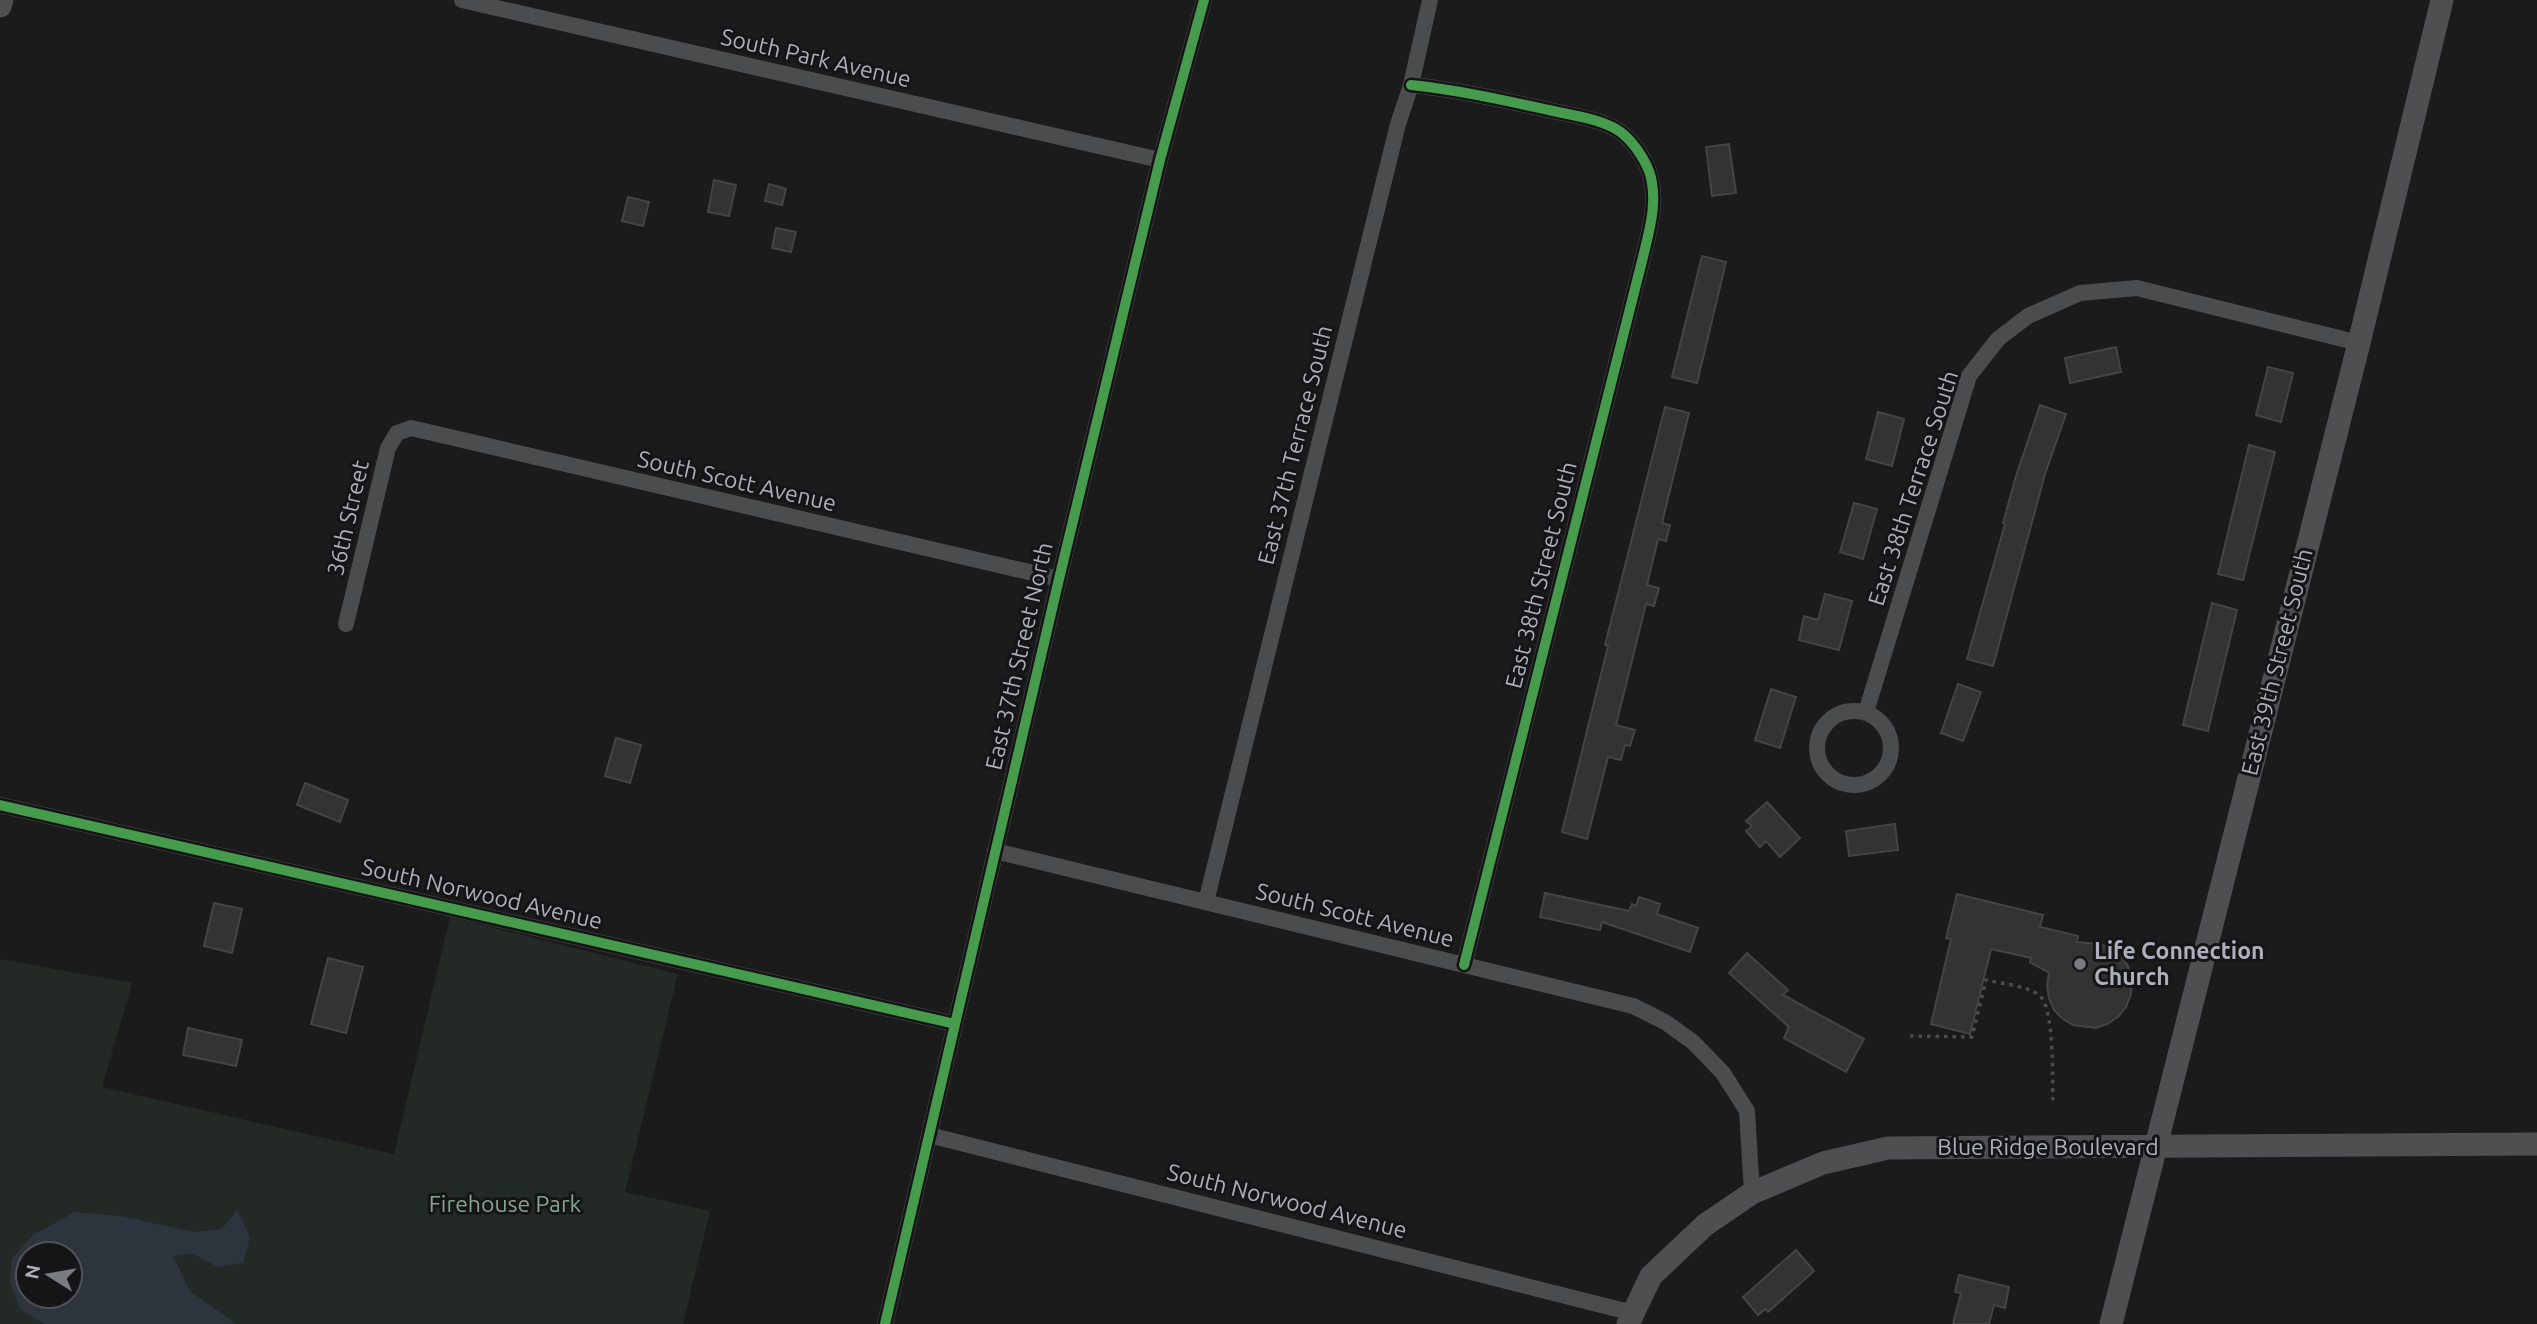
<svg xmlns="http://www.w3.org/2000/svg" width="2537" height="1324" font-family="Ubuntu,sans-serif">
<style>
.green{fill:#232a25;fill-rule:evenodd}
.water{fill:#2e343d;fill-rule:evenodd}
.building{fill:#333;stroke:#444447;stroke-width:2}
.lines{fill:none;stroke-linecap:round;stroke-linejoin:round}
.path{stroke:#4c4c50;stroke-width:3.5;stroke-dasharray:3.5 5;stroke-linecap:butt}
.street{stroke:#4b4c4e;stroke-width:16}
.secondary{stroke:#4f4f52;stroke-width:23}
.cycleway-casing{stroke:#151517;stroke-width:15}
.cycleway{stroke:#469c4c;stroke-width:10}
.poi-dot{fill:#7a7b83;stroke:#151517;stroke-width:2.5}
.labels{text-anchor:middle;stroke-width:6;stroke-linejoin:round;paint-order:stroke}
.street-label{font-size:23px;fill:#adafbb;stroke:#151517}
.poi-label{font-size:23px;font-weight:bold;fill:#adafbb;stroke:#151517;text-anchor:start}
.park-label{font-size:23px;fill:#84a68b;stroke:#151517}
</style>
<rect width="100%" height="100%" fill="#1b1b1b"/>
<path class="green" d="M450,917L678,974L625,1192L710,1211L683,1324H0V959L132,983L102,1087L394,1154ZM28,1254H70V1296H28Z"/>
<path class="water" d="M237,1210L250,1237L243,1263L218,1267L193,1254L173,1256L190,1291L236,1324H45L20,1309L10,1282L12,1259L33,1235L75,1212L119,1216L195,1232L222,1229ZM28,1254H70V1296H28Z"/>
<path class="building" d="M1729,144L1736,193L1712,196L1706,147Z
M714,180L736,185L729,216L708,212Z
M769,184L786,189L782,205L765,201Z
M628,197L649,202L643,226L622,221Z
M776,228L796,232L791,252L772,248Z
M1702,256L1726,262L1697,383L1672,377Z
M2116,347L2121,372L2070,383L2065,358Z
M2268,367L2293,373L2281,422L2256,415Z
M2040,405L2066,414L2045,474L1993,666L1967,659L2005,524L2003,523L2016,476Z
M1665,407L1689,413L1662,523L1670,525L1666,541L1658,539L1647,585L1659,588L1654,606L1646,604L1616,725L1635,730L1630,746L1625,745L1621,760L1608,757L1587,839L1562,832L1608,646L1605,645Z
M1878,412L1904,419L1892,466L1866,459Z
M2249,445L2275,452L2243,580L2218,574Z
M1854,503L1877,509L1863,559L1840,552Z
M1825,594L1852,601L1839,650L1799,640L1804,616L1818,620Z
M2212,603L2237,610L2208,731L2183,725Z
M1958,684L1981,692L1963,741L1941,733Z
M1771,689L1796,697L1780,748L1755,740Z
M616,738L641,745L630,783L605,776Z
M305,783L348,800L340,822L297,805Z
M1767,802L1800,838L1780,857L1766,841L1760,847L1746,831L1752,826L1746,821Z
M1895,824L1898,850L1849,856L1846,831Z
M1545,893L1629,911L1632,904L1636,906L1639,897L1660,904L1657,914L1698,928L1690,952L1602,922L1600,930L1540,917Z
M1957,894L2043,915L2040,927L2078,936L2077,942L2099,944L2110,948L2120,955L2128,966L2132,980L2131,994L2126,1007L2118,1017L2107,1024L2096,1028L2073,1025L2063,1019L2054,1010L2049,998L2047,985L2049,973L2030,962L2031,958L1991,949L1970,1034L1931,1024L1951,939L1946,938Z
M214,903L242,909L232,953L204,946Z
M1747,953L1788,990L1783,995L1864,1039L1846,1072L1784,1038L1789,1027L1729,973Z
M328,958L363,967L346,1033L311,1024Z
M188,1028L242,1040L236,1066L183,1055Z
M1796,1250L1814,1271L1768,1312L1765,1309L1758,1315L1743,1297Z
M1959,1275L2009,1287L2005,1308L1994,1305L1989,1324H1953L1961,1293L1955,1292Z"/>
<g class="lines">
<path class="path" d="M1910,1036L1972,1037L1986,980C2002,984 2027,985 2040,996C2055,1009 2052,1084 2053,1105"/>
<path class="street" d="M462,0L1160,160
M1411,85C1458,90 1503,100 1549,110C1570,115 1596,118 1616,129C1630,137 1643,156 1649,171C1659,200 1649,232 1642,261L1464,965
M346,624L388,448L397,433L411,428L1059,579
M1817 748a37 37 0 1 1 74 0a37 37 0 1 1-74 0Z
M1866,712L1969,376L1998,339L2028,316L2080,293L2137,288L2359,343
M0,805L955,1024
M995,851L1633,1006L1665,1022L1693,1042L1723,1073L1747,1111L1752,1193
M1206,902L1398,124L1411,85L1430,0
M929,1135L1633,1313
M885,1324L1059,579L1160,160L1204,0"/>
<path class="secondary" d="M0,6L2,0
M1628,1324L1651,1276L1705,1225L1752,1193L1823,1163L1888,1148L2537,1144
M2111,1324L2359,343L2442,0"/>
<defs>
<path id="cycleway" d="M1411,85C1458,90 1503,100 1549,110C1570,115 1596,118 1616,129C1630,137 1643,156 1649,171C1659,200 1649,232 1642,261L1464,965
M0,805L955,1024
M885,1324L1059,579L1160,160L1204,0"/>
</defs>
<use href="#cycleway" class="cycleway-casing"/>
<use href="#cycleway" class="cycleway"/>
</g>
<circle class="poi-dot" cx="2080" cy="964" r="7"/>
<g class="labels">
<g class="street-label">
<text transform="translate(816 58) rotate(13)" y="8">South Park Avenue</text>
<text transform="translate(1295 445) rotate(-76)" y="8">East 37th Terrace South</text>
<text transform="translate(737 481) rotate(13)" y="8">South Scott Avenue</text>
<text transform="translate(1913 488) rotate(-72)" y="8">East 38th Terrace South</text>
<text transform="translate(348 518) rotate(-77)" y="8">36th Street</text>
<text transform="translate(1541 575) rotate(-76)" y="8">East 38th Street South</text>
<text transform="translate(1019 656) rotate(-77)" y="8">East 37th Street North</text>
<text transform="translate(2277 662) rotate(-76)" y="8">East 39th Street South</text>
<text transform="translate(482 894) rotate(13)" y="8">South Norwood Avenue</text>
<text transform="translate(1355 915) rotate(14)" y="8">South Scott Avenue</text>
<text x="2048" y="1155">Blue Ridge Boulevard</text>
<text transform="translate(1287 1201) rotate(14)" y="8">South Norwood Avenue</text>
</g>
<g class="poi-label">
<text x="2094" y="959">Life Connection<tspan x="2094" dy="26">Church</tspan></text>
</g>
<g class="park-label">
<text x="505" y="1212">Firehouse Park</text>
</g>
</g>
<g transform="translate(49 1275) rotate(281)"><circle r="33" fill="#151517" stroke="#525359" stroke-width="2"/>
<path d="M0-5L12 26L0 18L-12 26Z" fill="#7a7b83"/>
<text y="-10" font-size="19" font-weight="bold" text-anchor="middle" fill="#adafbb">N</text>
</g>
</svg>
